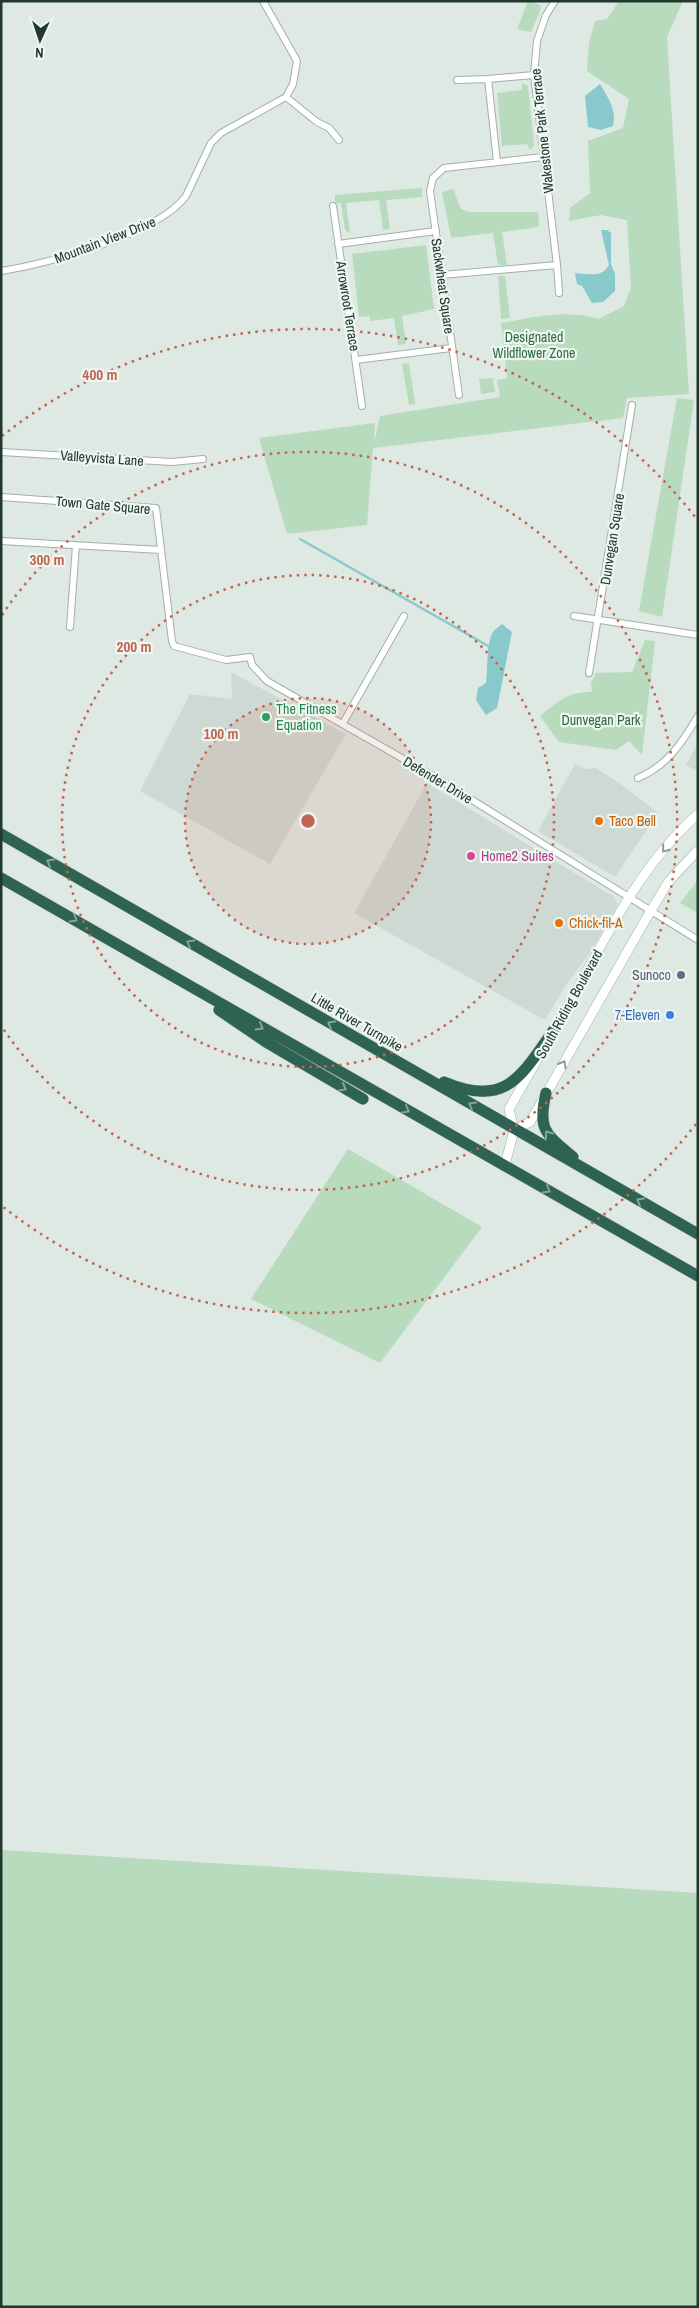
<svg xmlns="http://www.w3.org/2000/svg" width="699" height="2308" font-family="'Archivo Narrow',sans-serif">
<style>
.built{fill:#cdd9d2}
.green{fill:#b8dabd}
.water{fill:#88c9cc}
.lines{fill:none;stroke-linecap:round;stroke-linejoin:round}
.stream{stroke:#88c9cc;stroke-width:2.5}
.street-casing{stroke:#a2b0a9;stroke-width:8}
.secondary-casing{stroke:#9eb4aa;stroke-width:10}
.highway-casing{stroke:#bcc3c1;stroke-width:12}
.street{stroke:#fff;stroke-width:6}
.secondary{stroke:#fff;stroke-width:9}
.highway{stroke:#2e6252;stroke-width:11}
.oneway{stroke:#909c97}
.oneway2{stroke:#84a59a}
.ring{fill:none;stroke:#c26452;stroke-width:2.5;stroke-dasharray:2.5 5}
.leisure-dot{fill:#2e9e5b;stroke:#eef6f1;stroke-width:2}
.food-dot{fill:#e8710a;stroke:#eef6f1;stroke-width:2}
.hotel-dot{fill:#d1479c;stroke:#eef6f1;stroke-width:2}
.service-dot{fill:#5c6f8a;stroke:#eef6f1;stroke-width:2}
.shop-dot{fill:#3f7fe0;stroke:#eef6f1;stroke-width:2}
.labels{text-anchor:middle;stroke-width:4.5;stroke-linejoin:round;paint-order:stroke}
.street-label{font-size:14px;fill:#21382f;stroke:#eef6f1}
.park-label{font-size:14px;fill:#2d6c3f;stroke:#eef6f1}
.leisure-label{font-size:14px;fill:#27864d;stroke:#eef6f1;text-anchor:start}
.food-label{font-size:14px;fill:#c56008;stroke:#eef6f1;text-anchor:start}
.hotel-label{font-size:14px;fill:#b23c85;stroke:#eef6f1;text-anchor:start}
.service-label{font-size:14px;fill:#4e5e75;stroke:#eef6f1;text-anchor:end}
.shop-label{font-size:14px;fill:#366cbe;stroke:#eef6f1;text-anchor:end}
.centre{fill:#c26452;stroke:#eef6f1;stroke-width:2.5}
.ring-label{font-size:15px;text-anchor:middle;font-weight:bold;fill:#c26452;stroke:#eef6f1;stroke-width:4.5;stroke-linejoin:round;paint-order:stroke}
</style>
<rect width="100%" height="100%" fill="#dee9e3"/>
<path class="built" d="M231,672L346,734L270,864L140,791L190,694L232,699Z
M698,743V772L686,765Z
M575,764L586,769L596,768L622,785L658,813L615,877L538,831Z
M427,783L614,897L618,905L589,954L566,985L545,1020L354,913Z"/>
<path class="green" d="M528,1L540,5L541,9L531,32L517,29Z
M619,1H683L667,37L689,394L627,398L623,418L373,448L367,525L287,534L259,438L375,423L374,443L380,416L500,397L497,380L507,378L501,323C537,317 563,309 599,319L624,306L631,288L627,220L601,215L569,221L570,208L590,193L588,141L623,128L629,99L587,71L589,43L595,21L607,19Z
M522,83L528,86L534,145L532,149H529L527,144L502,146L497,93L522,90Z
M422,188V197L386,200L390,229L383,230L379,200L346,203L350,233L345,230L341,203H335V195Z
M453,189L461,209L469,212H538L539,227L502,232L507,265H498L493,233L451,238L442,192Z
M426,245L434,309L402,316L406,344L398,345L394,318L370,321V316L359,317L352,254Z
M498,276H505L510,318L501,319Z
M409,363L415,404L409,405L402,364Z
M493,378L495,392L481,394L479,379Z
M677,398L694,400L662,617L639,611Z
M645,640L655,641L642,755L629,741L616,750L559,742L540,716C559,701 567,692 592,692L591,683L596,673L632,672Z
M698,880V913L680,903Z
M348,1149L482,1227L380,1363L251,1299Z
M1,1850L698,1893V2307H1Z"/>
<path class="water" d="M600,84C608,98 617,109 613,126L601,130L588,127L585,96Z
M601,230H607L611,233V264L615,274V291L603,302L592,303L582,286L577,284L575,273C588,274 602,278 609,265Z
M502,624L512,632L497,708L486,715L476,700L478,688L486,683C488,670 486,643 493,632C495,629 500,626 502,624Z"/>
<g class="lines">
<path class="stream" d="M300,539L490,647"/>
<defs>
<path id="street" d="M555,1L546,15L537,41L534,75L557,265
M488,79L534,75
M457,80L488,79L497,162
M286,97L317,122L329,128L339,140
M333,206L362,406
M338,244L436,231
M1,271C48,264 158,234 186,196L211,143L221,133L286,97L293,84L297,61L263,1
M442,275L557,265L559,293
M356,360L451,348
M459,395L430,191L433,178L444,168L543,157
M1,452L172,462L203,459
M1,497L156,508L172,641L174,646L226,660L250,657L252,665L267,681L435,777L698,940
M1,541L161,550
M574,616L698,635
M70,627L76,545
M589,673L632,405
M343,723L404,616
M638,778C667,766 682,743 698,716"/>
<path id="secondary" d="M554,1031C597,957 632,872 698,814
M514,1130L530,1122L650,912L669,881L698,850
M505,1165L514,1130L509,1109L537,1060"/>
<path id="highway" d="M1,834L698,1234
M1,878C233,1011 465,1144 698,1276
M219,1010L266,1042L363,1099
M444,1082C508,1109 522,1074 556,1027
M546,1093C537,1130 546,1134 573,1157"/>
</defs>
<use href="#street" class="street-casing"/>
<use href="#secondary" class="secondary-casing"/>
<use href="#highway" class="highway-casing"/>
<use href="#street" class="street"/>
<use href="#secondary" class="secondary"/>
<use href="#highway" class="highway"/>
</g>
<defs><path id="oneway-chevron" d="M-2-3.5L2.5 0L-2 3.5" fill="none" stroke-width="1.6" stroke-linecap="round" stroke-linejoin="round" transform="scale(1.25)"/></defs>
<g class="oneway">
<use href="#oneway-chevron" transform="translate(665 849) rotate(129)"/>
<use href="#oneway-chevron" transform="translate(563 1064) rotate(-60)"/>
</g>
<g class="oneway2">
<use href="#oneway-chevron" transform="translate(50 862) rotate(-150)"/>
<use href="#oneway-chevron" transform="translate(74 919) rotate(30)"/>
<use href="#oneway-chevron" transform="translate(190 943) rotate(-150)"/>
<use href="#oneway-chevron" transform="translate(331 1024) rotate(-150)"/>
<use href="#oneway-chevron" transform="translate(260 1027) rotate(30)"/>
<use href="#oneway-chevron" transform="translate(343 1088) rotate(30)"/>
<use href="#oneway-chevron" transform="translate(472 1105) rotate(-150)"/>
<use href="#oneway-chevron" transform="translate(406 1110) rotate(29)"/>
<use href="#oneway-chevron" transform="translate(548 1134) rotate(-126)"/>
<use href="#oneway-chevron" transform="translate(547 1190) rotate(30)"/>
<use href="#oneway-chevron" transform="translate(640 1201) rotate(-150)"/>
</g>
<circle cx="308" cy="821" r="123" fill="#c26452" fill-opacity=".12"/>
<g class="ring">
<circle cx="308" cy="821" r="123"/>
<circle cx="308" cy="821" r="246"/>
<path d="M2 615A369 369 0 1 1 2 1027"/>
<path d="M696 1124A492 492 0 0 1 2 1206M2 436A492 492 0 0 1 696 518"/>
</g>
<circle class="leisure-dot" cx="266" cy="717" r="5"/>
<g class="food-dot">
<circle cx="599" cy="821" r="5"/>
<circle cx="559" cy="923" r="5"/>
</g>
<circle class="hotel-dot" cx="471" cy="856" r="5"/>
<circle class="service-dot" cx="681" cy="975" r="5"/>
<circle class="shop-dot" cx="670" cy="1015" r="5"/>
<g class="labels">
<g class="street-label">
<text transform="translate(542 131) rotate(-96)" y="5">Wakestone Park Terrace</text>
<text transform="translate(105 240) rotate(-21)" y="5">Mountain View Drive</text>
<text transform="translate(443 286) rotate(82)" y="5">Sackwheat Square</text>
<text transform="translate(348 306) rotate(81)" y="5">Arrowroot Terrace</text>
<text transform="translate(102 458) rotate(4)" y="5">Valleyvista Lane</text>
<text transform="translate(103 505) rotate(5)" y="5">Town Gate Square</text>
<text transform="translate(612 539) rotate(-81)" y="5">Dunvegan Square</text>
<text transform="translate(438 780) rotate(31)" y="5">Defender Drive</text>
<text transform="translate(569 1004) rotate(-61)" y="5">South Riding Boulevard</text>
<text transform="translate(357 1022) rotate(30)" y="5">Little River Turnpike</text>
</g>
<g class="park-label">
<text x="534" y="342">Designated<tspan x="534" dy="16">Wildflower Zone</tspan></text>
<text x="601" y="725">Dunvegan Park</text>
</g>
<g class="leisure-label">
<text x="276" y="714">The Fitness<tspan x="276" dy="16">Equation</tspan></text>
</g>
<g class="food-label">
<text x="609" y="826">Taco Bell</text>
<text x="569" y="928">Chick-fil-A</text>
</g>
<g class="hotel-label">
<text x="481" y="861">Home2 Suites</text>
</g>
<g class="service-label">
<text x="671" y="980">Sunoco</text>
</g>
<g class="shop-label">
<text x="660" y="1020">7-Eleven</text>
</g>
</g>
<circle cx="308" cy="821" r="8" class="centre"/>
<g class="ring-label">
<text x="100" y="380">400 m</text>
<text x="47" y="565">300 m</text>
<text x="134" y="652">200 m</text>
<text x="221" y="739">100 m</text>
</g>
<rect width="699" height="2308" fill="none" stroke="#21382f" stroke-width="5"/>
<g transform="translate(40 40) rotate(183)" stroke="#eef6f1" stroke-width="4" paint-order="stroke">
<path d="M0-4L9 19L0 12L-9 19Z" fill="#21382f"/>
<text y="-8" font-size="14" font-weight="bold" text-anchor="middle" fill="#21382f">N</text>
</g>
</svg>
